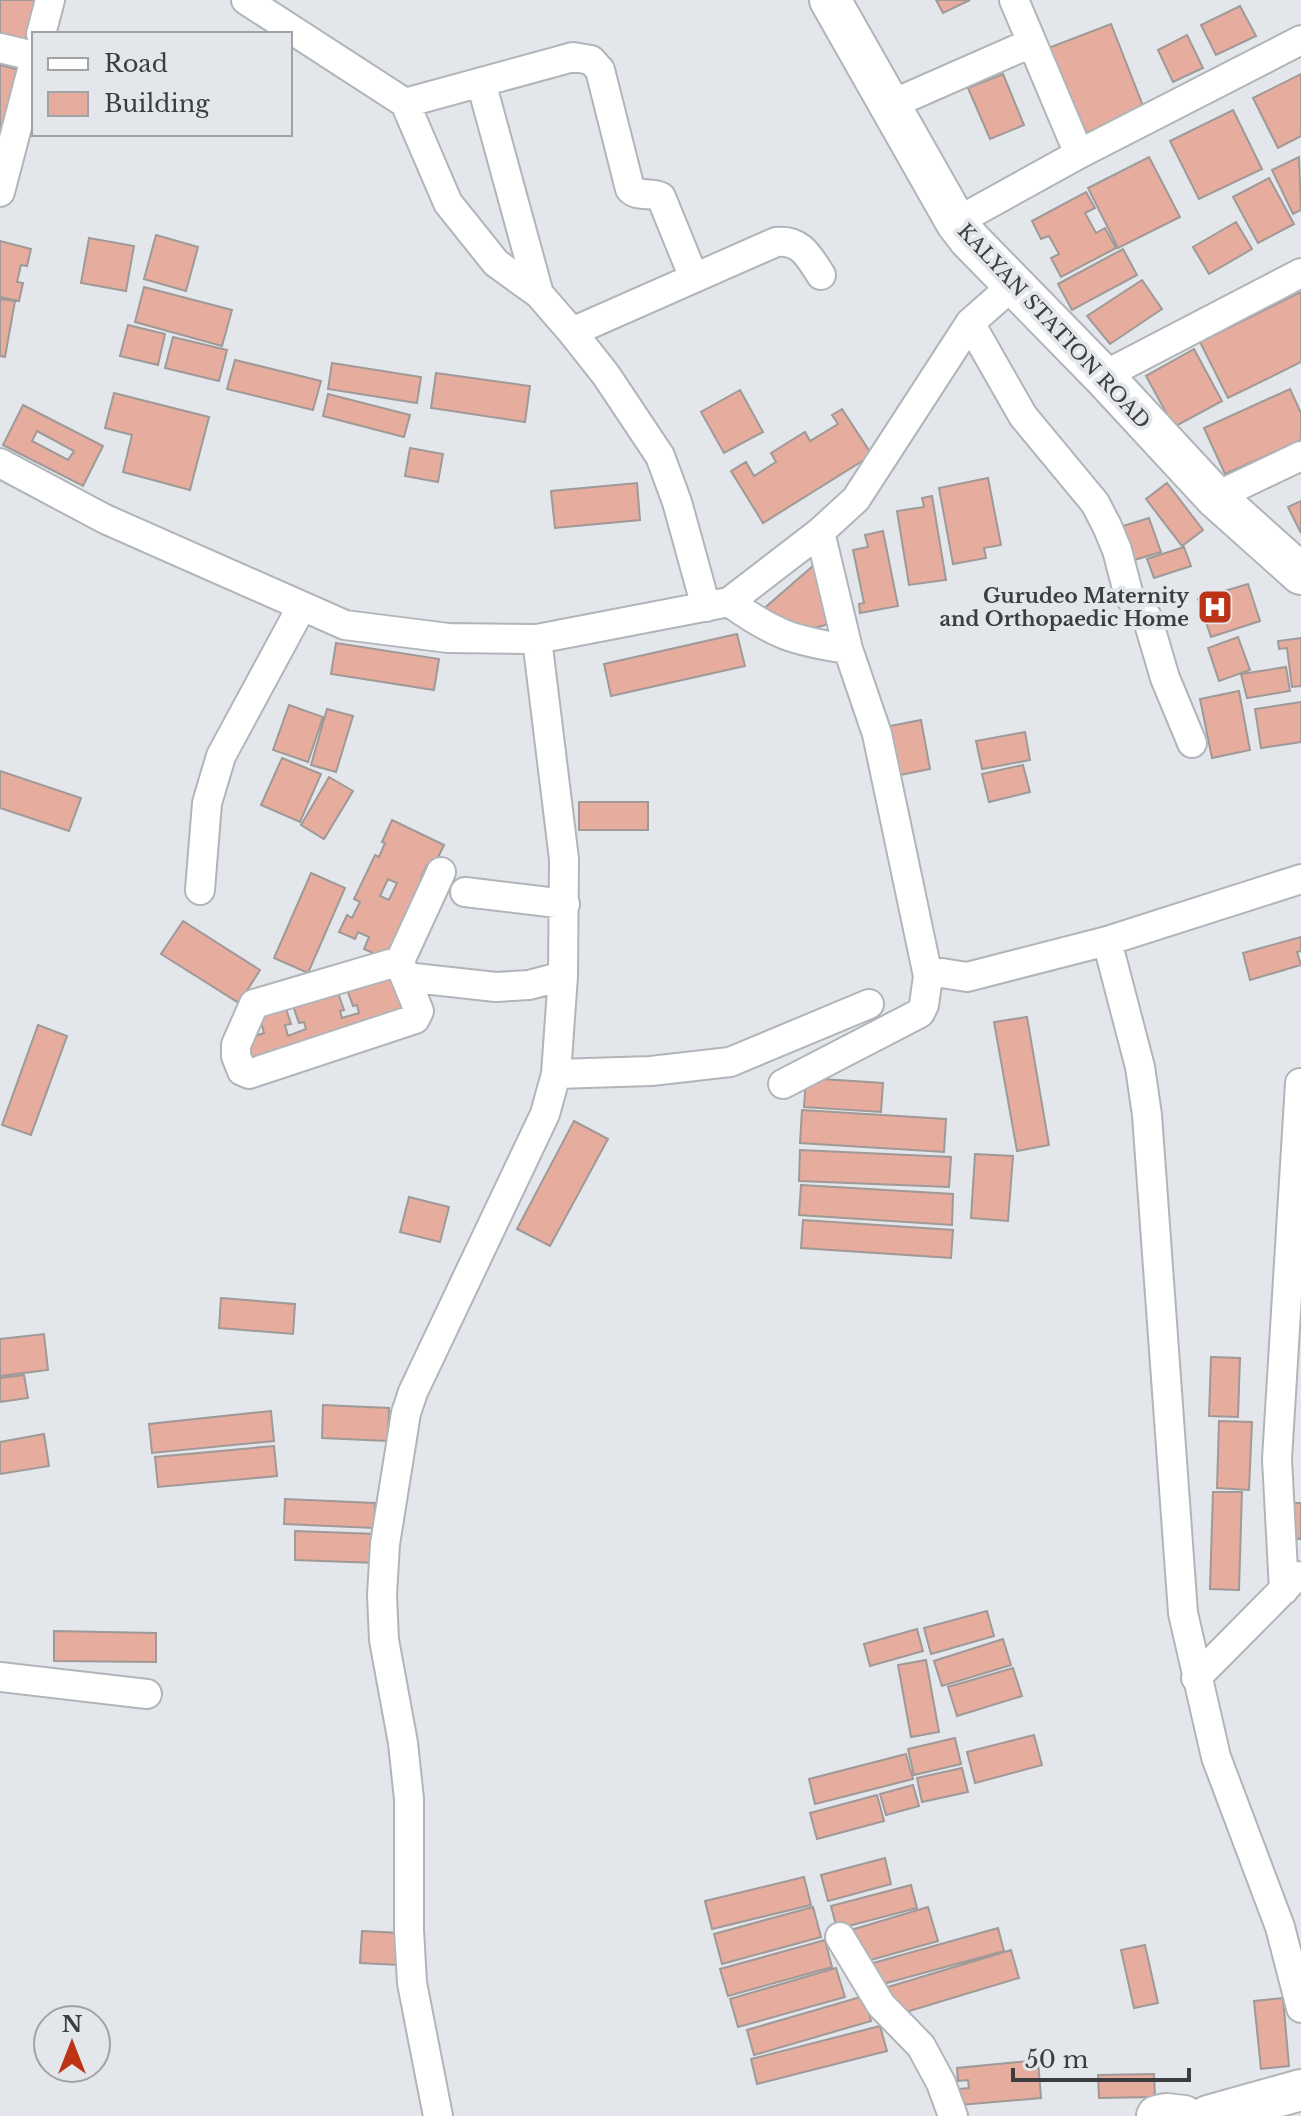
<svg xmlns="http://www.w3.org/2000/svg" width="1301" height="2116" font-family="'Libre Baskerville',serif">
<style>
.building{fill:#e6ac9e;stroke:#9f9998;stroke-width:2;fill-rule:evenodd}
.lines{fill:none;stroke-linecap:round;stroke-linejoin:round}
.street-casing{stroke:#b1b5b9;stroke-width:32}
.secondary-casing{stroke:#b1b5b9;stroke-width:44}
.street{stroke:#fff;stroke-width:28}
.secondary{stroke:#fff;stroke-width:40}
.labels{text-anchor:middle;stroke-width:8;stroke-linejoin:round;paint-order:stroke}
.street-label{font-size:20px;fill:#3b3d3e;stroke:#e3e7eb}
.poi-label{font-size:20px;font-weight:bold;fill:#3b3d3e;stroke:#e3e7eb;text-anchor:end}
</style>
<rect width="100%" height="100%" fill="#e3e7eb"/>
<path class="building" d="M0,0H35L24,45L0,39Z
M936,0H970L943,13Z
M1240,6L1256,36L1216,55L1201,25Z
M1111,24L1145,111L1077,137L1043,50Z
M1187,35L1203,68L1173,82L1158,50Z
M0,65L19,70L3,136L0,135Z
M1003,74L1024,125L990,139L968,88Z
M1301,74V136L1278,148L1253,98Z
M1233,110L1262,169L1199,199L1170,141Z
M1149,157L1180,217L1118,248L1088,188Z
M1299,157L1301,210L1293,214L1272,170Z
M1269,178L1294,224L1258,243L1233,197Z
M1086,192L1095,208L1085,213L1096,233L1105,228L1116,248L1061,277L1051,258L1059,254L1049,236L1041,239L1032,221Z
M1236,222L1252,249L1209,274L1193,247Z
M156,235L198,247L186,291L144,279Z
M89,238L134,246L126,291L81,283Z
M0,241L31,249L27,266L21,265L17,282L23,283L19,301L0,297Z
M1123,249L1137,275L1072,310L1058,284Z
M1142,280L1162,309L1110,344L1087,316Z
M144,287L232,310L222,346L135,322Z
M1301,292V362L1228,398L1200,342Z
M0,299L15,301L5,357L0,356Z
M128,325L165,334L158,365L120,356Z
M173,337L227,350L219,381L165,368Z
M1194,349L1222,401L1174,427L1146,376Z
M235,360L321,381L313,410L227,389Z
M332,363L421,377L417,403L328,389Z
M436,373L530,386L525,422L431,408Z
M1290,389L1301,413V440L1225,474L1204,428Z
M740,390L763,432L724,453L701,412Z
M114,393L209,417L190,490L123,472L132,435L105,428Z
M328,394L410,415L404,437L323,416Z
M23,405L103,446L83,486L3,445ZM37,431L74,451L68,460L32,441Z
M842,409L872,455L763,523L731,471L746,462L754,476L776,462L771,453L805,432L810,441L838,424L832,415Z
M410,448L443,454L438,482L405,476Z
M988,478L1001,545L984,548L986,558L953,564L939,488Z
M637,483L640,520L555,528L551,491Z
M1167,483L1203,530L1182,546L1146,499Z
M932,496L946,580L909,585L897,511L924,507L922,498Z
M1301,501V533L1288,507Z
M1149,518L1161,552L1131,561L1120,527Z
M883,531L898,606L860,613L859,604L864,603L853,550L868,547L865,535Z
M1184,547L1191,566L1154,578L1147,559Z
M822,558L836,622L800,632L798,625L790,620L783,624L761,611Z
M1248,584L1260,621L1211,637L1198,599Z
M737,634L745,666L611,696L604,664Z
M1238,637L1250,670L1219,681L1208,648Z
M1301,638V686L1292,687L1287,648L1279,649L1278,641Z
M336,643L439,659L434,690L331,674Z
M1286,667L1290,691L1247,698L1241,674Z
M1239,691L1250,750L1212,758L1200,699Z
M1301,702V742L1261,748L1255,709Z
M289,705L323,717L308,762L273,750Z
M327,709L353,716L336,772L311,765Z
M921,720L930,769L895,776L885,727Z
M1025,732L1030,760L982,769L976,741Z
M282,758L321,774L300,822L261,805Z
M1023,765L1030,792L989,802L982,774Z
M0,771L81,798L69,831L0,808Z
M329,777L353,791L324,839L301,825Z
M579,802H648V830H579Z
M392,820L444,845L433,868L427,865L421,878L423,880L389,960L364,949L369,937L358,932L355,939L339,932L347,915L352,918L360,902L354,899L375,855L379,857L385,843L382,842ZM388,879L397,883L389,900L380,896Z
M311,873L345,888L308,973L274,958Z
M183,921L260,970L239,1003L161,954Z
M1301,937V951L1297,952L1301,965L1250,980L1243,953Z
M392,975L412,1013L246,1068V1039L264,1033L259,1015L284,1002L291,1024L285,1025L288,1036L306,1029L304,1022L299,1023L291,1000L336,987L344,1010L340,1011L342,1018L359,1013L357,1005L353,1006L345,984L359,979L362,987Z
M1027,1017L1049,1145L1017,1151L994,1022Z
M38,1025L67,1036L31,1135L2,1125Z
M806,1078L883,1083L881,1112L804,1107Z
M802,1110L946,1119L944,1152L800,1143Z
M574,1121L608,1139L550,1246L517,1229Z
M800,1150L951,1157L949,1187L799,1181Z
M975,1154L1013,1156L1008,1221L971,1218Z
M801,1185L953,1194L952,1225L799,1215Z
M409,1197L449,1207L440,1242L400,1232Z
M803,1220L953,1230L951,1258L801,1248Z
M221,1298L295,1304L293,1334L219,1328Z
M44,1334L48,1370L0,1376V1339Z
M1211,1357L1240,1358L1238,1417L1209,1416Z
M24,1375L28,1398L0,1402V1378Z
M323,1405L389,1408L388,1441L322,1438Z
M271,1411L274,1441L152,1453L149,1424Z
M1219,1421L1252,1422L1249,1490L1217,1488Z
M44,1434L49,1466L0,1474V1442Z
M274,1446L277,1476L158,1487L155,1457Z
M1213,1492H1242L1239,1590L1210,1589Z
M285,1499L375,1503L374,1528L284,1524Z
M1291,1503H1301V1539L1290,1538Z
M295,1531L377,1534L376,1563L295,1560Z
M987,1611L994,1636L931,1654L924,1628Z
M917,1629L923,1651L870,1666L864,1644Z
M54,1631L156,1633V1662L54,1661Z
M1003,1639L1011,1665L942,1686L934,1661Z
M926,1660L939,1732L911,1737L898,1665Z
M1013,1668L1022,1696L957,1716L948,1687Z
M1034,1735L1042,1765L975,1783L967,1752Z
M955,1738L961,1764L914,1775L908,1749Z
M906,1754L913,1779L815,1804L809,1779Z
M962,1768L968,1792L922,1802L917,1778Z
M913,1785L919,1806L886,1815L880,1794Z
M877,1795L884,1821L817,1839L810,1813Z
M885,1858L891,1884L828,1901L821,1875Z
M804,1877L811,1905L712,1929L705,1901Z
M911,1885L917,1908L837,1929L831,1906Z
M813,1907L821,1937L722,1964L714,1934Z
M928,1907L938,1941L860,1963L851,1930Z
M998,1928L1004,1951L872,1987L866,1965Z
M362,1931L401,1933L400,1965L360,1963Z
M825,1940L832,1967L728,1996L720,1969Z
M1145,1945L1158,2003L1134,2008L1121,1950Z
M1011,1950L1019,1978L896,2015L888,1987Z
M836,1968L845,1997L738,2027L730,1999Z
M864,1996L871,2021L754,2055L747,2030Z
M1283,1998L1289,2066L1261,2069L1254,2001Z
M880,2026L887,2051L757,2084L751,2059Z
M1038,2060L1041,2098L960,2105L959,2089L969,2088L968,2080L958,2081L957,2068Z
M1154,2074L1155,2097L1099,2098L1098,2075Z"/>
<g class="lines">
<defs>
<path id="street" d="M246,0L405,103L448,203L496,263L539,294L572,332L606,375L660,456L677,502L706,607
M1014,0L1079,154
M41,34L50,0
M0,48L34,56
M481,82L539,294
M405,103L573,57L591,60L600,70L630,189C639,198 651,191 661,197L694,278
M890,105L1031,43
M0,192L34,62
M956,222L1079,154L1301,40
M970,323L1023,416L1095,503L1107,526L1117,550L1129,596L1147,617L1165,678L1192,743
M572,332L776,242C801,239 809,257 821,275
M1103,376L1301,273
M0,463L105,519L345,625L448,638L537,639
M1215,497L1301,456
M820,532L848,649L877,734L928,976L942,973L967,977L1107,941L1301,879
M729,602C774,634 793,641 848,649
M441,872L400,961L405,977L496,987L529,985L563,976
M200,890L207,803L221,756L302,606
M465,892L565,904
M1107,941L1140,1067L1147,1115L1183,1613L1216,1757L1280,1927L1301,2008
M400,961L254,1004L236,1045V1056L242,1071L249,1074L415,1019L419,1011L405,977
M556,1074L651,1071L730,1062L869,1004
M783,1084L920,1013L924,1005L928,976
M1284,1590L1277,1459L1300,1083
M0,1677L147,1694
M1196,1678L1297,1576
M840,1937L881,2005L921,2046L941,2083L953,2116
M438,2116L412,1983L409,1930V1799L403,1743L384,1640L382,1595L385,1544L406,1413L413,1392L545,1114L556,1074L563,976L564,859L537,639L729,602L820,532L856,499L970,323L1013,285"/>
<path id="secondary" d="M830,0L956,222L969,239L1103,376L1215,497L1301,574
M1157,2116L1166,2114L1184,2116
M1208,2116L1301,2090"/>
</defs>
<use href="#street" class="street-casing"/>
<use href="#secondary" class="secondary-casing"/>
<use href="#street" class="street"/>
<use href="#secondary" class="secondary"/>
</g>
<defs>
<symbol id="hospital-square" viewBox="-11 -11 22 22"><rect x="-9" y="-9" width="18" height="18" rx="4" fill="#bd3315" stroke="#e3e7eb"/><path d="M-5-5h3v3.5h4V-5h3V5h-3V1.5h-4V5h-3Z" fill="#fff"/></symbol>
</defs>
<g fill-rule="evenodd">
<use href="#hospital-square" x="1195" y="587" width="40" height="40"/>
</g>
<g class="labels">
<g class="street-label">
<text transform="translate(1054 326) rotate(47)" y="7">KALYAN STATION ROAD</text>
</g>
<g class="poi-label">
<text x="1189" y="603">Gurudeo Maternity<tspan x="1189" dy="23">and Orthopaedic Home</tspan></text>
</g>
</g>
<rect x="32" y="32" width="260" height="104" fill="#e3e7eb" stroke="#a0a3a6" stroke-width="2"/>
<rect x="48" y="58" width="40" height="12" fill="#ffffff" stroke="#a0a3a6" stroke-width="2"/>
<text x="104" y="72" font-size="24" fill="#3b3d3e">Road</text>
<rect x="48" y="92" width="40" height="24" fill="#e6ac9e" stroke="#a0a3a6" stroke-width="2"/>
<text x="104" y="112" font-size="24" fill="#3b3d3e">Building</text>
<g transform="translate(72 2044)"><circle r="38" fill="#e3e7eb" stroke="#a0a3a6" stroke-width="2"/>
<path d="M0-6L14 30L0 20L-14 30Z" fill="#bd3315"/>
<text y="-12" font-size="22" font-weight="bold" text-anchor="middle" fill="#3b3d3e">N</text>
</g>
<path d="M1013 2068v12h176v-12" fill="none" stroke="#3b3d3e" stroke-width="4"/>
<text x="1025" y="2068" font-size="24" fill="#3b3d3e" stroke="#e3e7eb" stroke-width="6" paint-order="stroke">50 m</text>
</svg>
